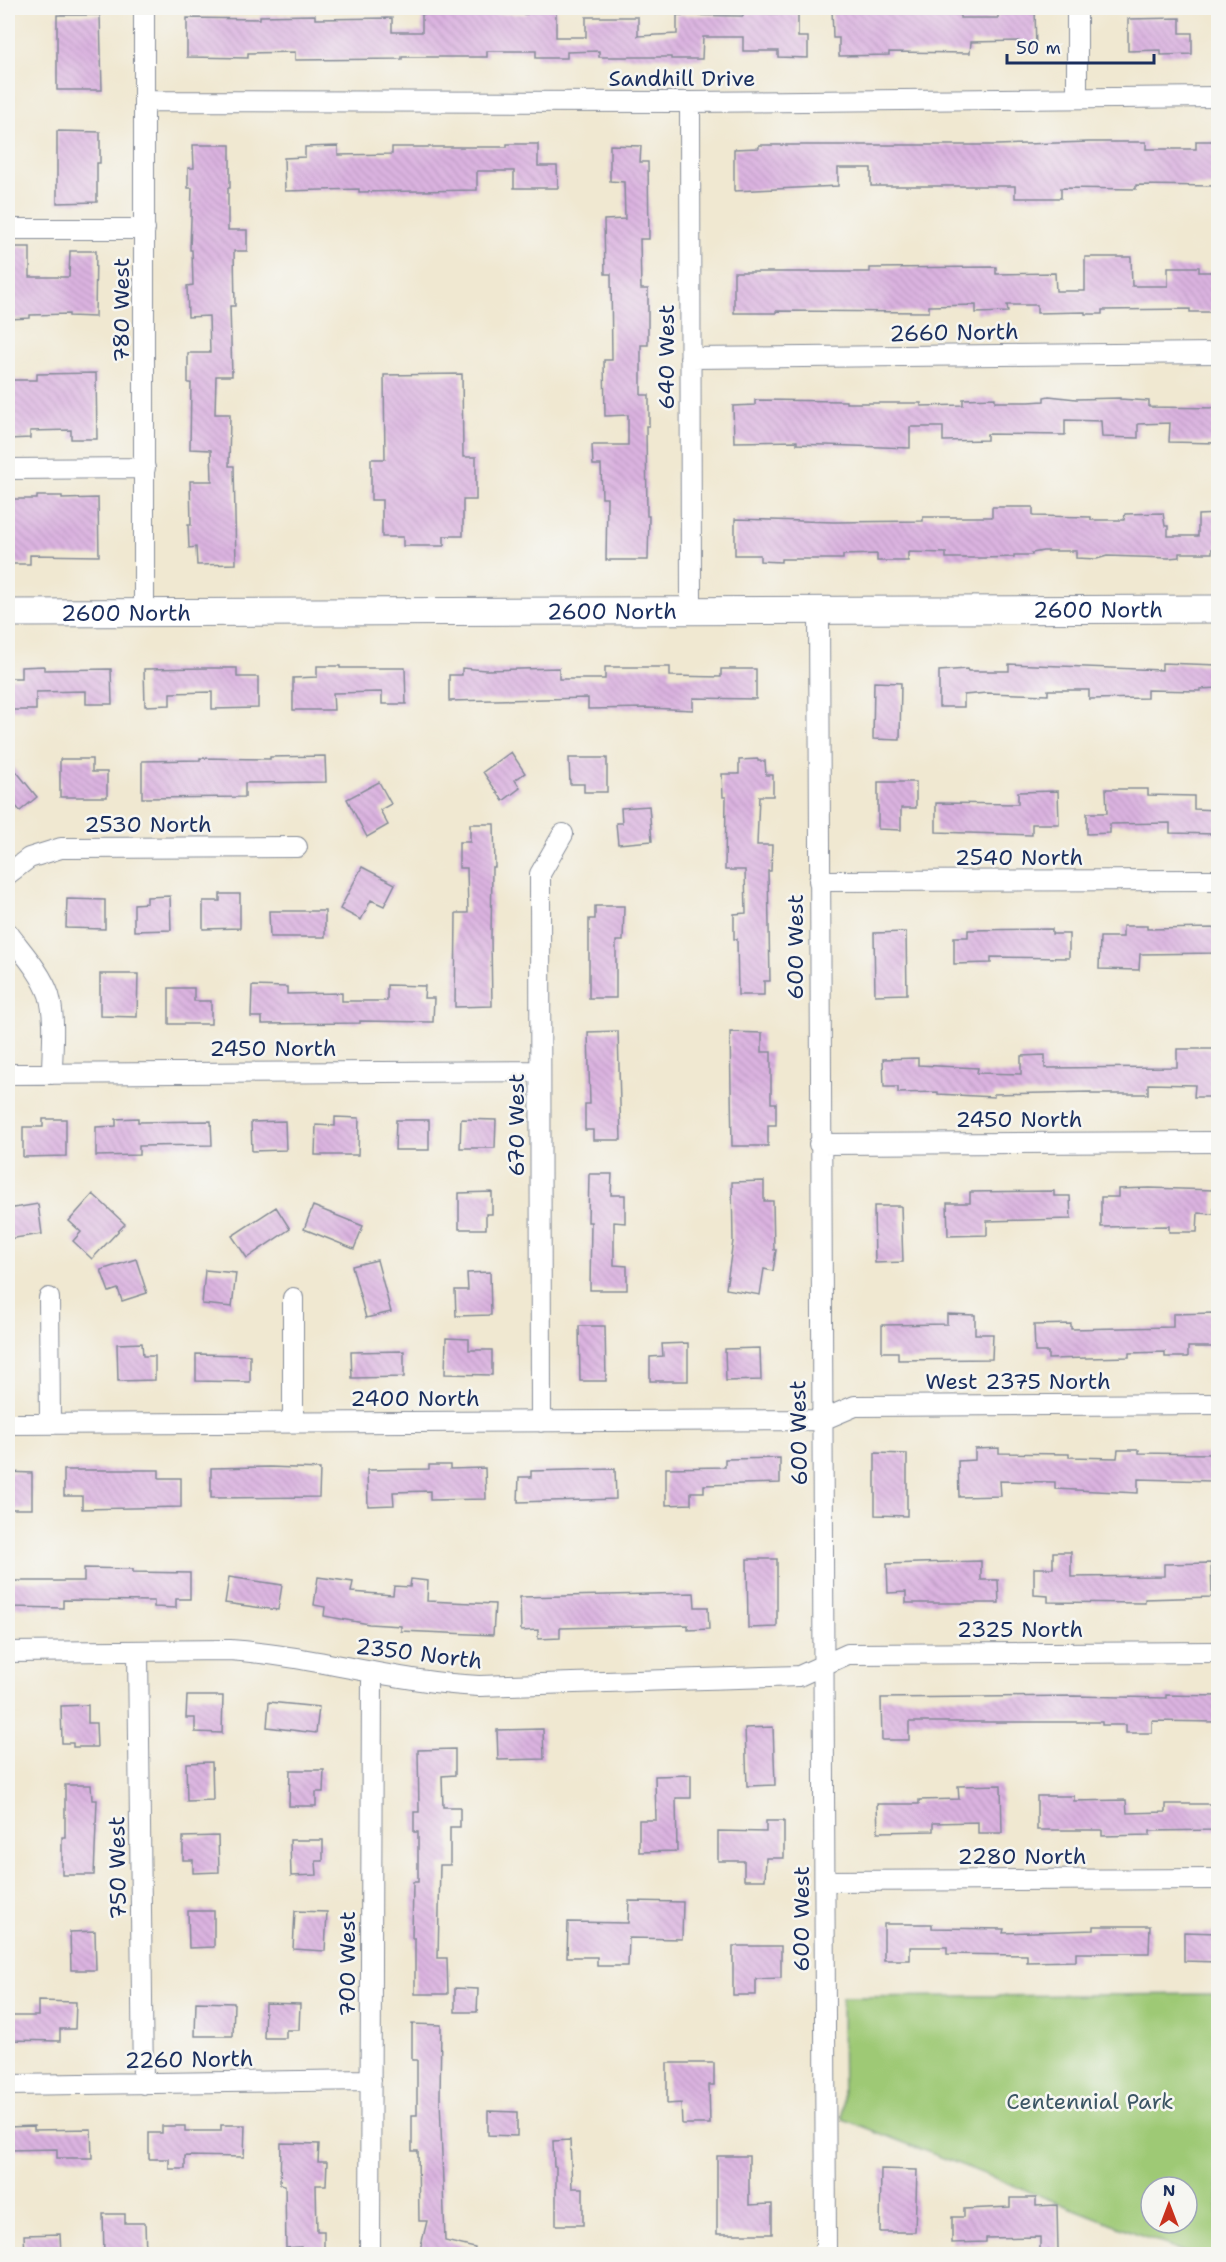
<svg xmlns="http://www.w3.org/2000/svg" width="1226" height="2262" font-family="'Shantell Sans',sans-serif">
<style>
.park{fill:#9ec975;stroke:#5c7c6a;stroke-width:1.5;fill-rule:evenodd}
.building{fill:url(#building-back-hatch)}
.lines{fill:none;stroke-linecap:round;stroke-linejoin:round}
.street-casing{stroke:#868c98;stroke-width:22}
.secondary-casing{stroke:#868c98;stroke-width:29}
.street{stroke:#fff;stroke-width:20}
.secondary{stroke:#fff;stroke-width:27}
.labels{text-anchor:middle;stroke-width:5;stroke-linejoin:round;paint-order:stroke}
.street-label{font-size:22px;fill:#1b2f5e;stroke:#f6f6f2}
.park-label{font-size:22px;fill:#3c5664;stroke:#f6f6f2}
</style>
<defs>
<pattern id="building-back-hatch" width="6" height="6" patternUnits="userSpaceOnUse" patternTransform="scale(1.5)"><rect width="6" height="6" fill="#dbb3e0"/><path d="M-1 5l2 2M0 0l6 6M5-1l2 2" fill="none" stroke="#bb9ac3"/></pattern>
</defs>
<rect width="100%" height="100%" fill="#f6f6f2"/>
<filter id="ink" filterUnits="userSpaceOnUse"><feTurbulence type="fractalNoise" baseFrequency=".0167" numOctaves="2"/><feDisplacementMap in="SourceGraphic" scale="12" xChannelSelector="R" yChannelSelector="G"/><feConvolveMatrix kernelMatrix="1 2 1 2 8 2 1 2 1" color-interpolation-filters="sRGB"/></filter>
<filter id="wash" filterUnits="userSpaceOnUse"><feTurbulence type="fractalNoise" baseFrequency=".008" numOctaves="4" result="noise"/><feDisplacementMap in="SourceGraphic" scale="24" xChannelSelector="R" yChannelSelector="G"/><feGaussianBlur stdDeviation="1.35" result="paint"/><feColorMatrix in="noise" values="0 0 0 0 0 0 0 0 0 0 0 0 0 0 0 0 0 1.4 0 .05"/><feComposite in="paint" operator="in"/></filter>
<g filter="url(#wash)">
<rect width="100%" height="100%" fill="#f0e8d1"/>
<path class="park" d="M1218,1994V2254H1190L843,2119L842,1997ZM1151,2187H1187V2223H1151Z"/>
<g id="blocks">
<path class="building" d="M527,8H556V37H586V17H638V36L677,34V15L743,16V13L798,14V37H808V58L778,57V51H743V37H703L702,59H671V57H599V51L567,52V58H536V51H487V57H402V59L295,60V52L248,53V58L187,57V18L260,19V16L315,15V19L392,18V32H422V14H527Z
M832,8H960V18H998V8H1035L1036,52H1019V41L971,42L970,53L889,52V55L839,56V38H833Z
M57,15H100L102,90H57Z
M1180,18V33H1192V54L1161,55V50L1128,51V19Z
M57,131L100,132V163H97V202L57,203Z
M1196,141H1218L1217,186L1136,185V189L1061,188V198H1015V186H871V168H838V186L734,191V149L759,148V145H997L1089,142H1146V149H1196Z
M507,144H538V166H557L558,188H514V171H477V190L359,192V189L285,191L284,158L305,157V147L338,146V155L392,154V147H507Z
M193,145H230V188H228V230H247V251H234L235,306H230L232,376H216L215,414H230L229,466H234L236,564L197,565L196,547L189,548L188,525H191L190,481H212L211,450L190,449L191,383H188V353H210L209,316L188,317L187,286L193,285L192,250H190L192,188H188V168H194Z
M610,145L641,146L640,162H648L649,239H640L641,289H648V345H641V395H649V426H646L647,516H649L648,560H606L607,498H602L601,465H593L592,445H628V415L605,416L604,360H612L611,274H605L604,220L625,219L624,182L610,181Z
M8,247H30V277H69L70,251H96L95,317L69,316V314L30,315V318L8,319Z
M1085,257H1131L1132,286H1168V267H1199V272H1212V284H1218V312H1190V309L1102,310V314H1085V312L1037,313V305H1007L1008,312L976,313V305L929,306V312L776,311V313H734V272H870V268L996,267V274L1055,273L1056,291H1085Z
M96,373L97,439H71V430L30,431V438L8,439V380H37V374Z
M462,374L463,457H476V500H463V536H444V546H403V537H382V500H371V459H385L384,375Z
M1049,396L1076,399L1120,398V399L1149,401V407L1218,408V443L1169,442L1170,423L1138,424V438L1102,437L1101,421L1065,420V435L987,434V440L943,441V427H910V448L797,444V441L734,442L733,406L755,405V400L846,401V403H921V406L963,405V399L995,398V402H1029L1044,401V397Z
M37,496H62V499L98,498L99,556L30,555V564H8V499H37Z
M992,507H1033V516L1091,517V520H1124L1125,514L1163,513L1165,526H1168V536H1198V515L1218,514V550L1212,549V553H1179V557L1169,558L1107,556L1097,559L1076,558V551H1043L1032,553V555H1014V557L983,558H946V553L908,552V561H877V554L843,555V559H781V562L760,561V555H735V519L834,522L923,521V517H992Z
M1162,663L1218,665V688L1200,689V691L1147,690V698L1089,699V690H1048V695L987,693L964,695V707H939V671L967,669L968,671H1009V664L1162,670Z
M44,666V670L111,669L112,704H86V691L36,692V710H8V678H21V667Z
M317,666H340V668H405L406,704H382V692L333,693L334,710H293V678L317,677Z
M605,667H670V676L721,677V669H756V699L693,698V710L649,708L588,709V698L449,701V675H462V668L486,670L559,668V679H605Z
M206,668H237V677H258V708L212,709V692L170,693V705L145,706L144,669Z
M874,682L901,683L900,740L873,739Z
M511,752L525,773L515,780L520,788L503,801L483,772Z
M325,756L326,782L245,783V797L142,798V761L200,760V758L270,759V757Z
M569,758H607V792H584V784H570Z
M60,759H92V772H107V797H60Z
M758,759V761H765L766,775H773V796H759L757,845H772L771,871H768L770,981H764V995H738L737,939H734V914L746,913L745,870H725L726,797H723L722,774H739V760Z
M8,761L37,797L20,811L15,805L8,811Z
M379,782L391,804L380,810L388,825L367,837L347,799Z
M878,782H916V808H901V830L878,829Z
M1106,789H1148V795L1194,796V809L1217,810V834L1170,833V823L1110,824V833L1087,834V813H1107Z
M1058,791L1059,824H1032V835L936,832V803L1018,804V792Z
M649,806L652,841L618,844L616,823H622L621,808Z
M470,824H494L495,867H492L491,938L492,1006L455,1007L456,913H468L467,868H459V842H470Z
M362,867L395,884L384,906L371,900L361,920L340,909Z
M220,894H240V928L203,929V901H220Z
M170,896L171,930L134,931V904L147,903V897Z
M67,899L105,900V929L66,928Z
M595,906H624L623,941H616V998H589V919H595Z
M269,911H325V937H270Z
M1123,926H1147V929L1218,928V953L1140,954L1139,970L1099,969L1100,937H1123Z
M1052,929V934H1069V958L991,957V963L954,964V937H968V930Z
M906,932L907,994L875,995L874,933Z
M100,974H138L137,1017L100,1016Z
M387,985L425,986L424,998H434L433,1022L360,1021V1023L262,1024V1017H251L252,986L287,987V994L342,993V1001H387Z
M169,988H194V1001H211V1024H169Z
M618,1031L621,1140H593V1130H585V1104H590L588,1032Z
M730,1032L762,1033V1052H771V1103H776V1125H768V1146H732Z
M1177,1049H1218L1217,1097H1194L1195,1085L1148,1084V1094H1091V1092L994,1094V1097L938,1094V1092L898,1093V1087H884L883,1059L918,1058V1065L978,1068L977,1073L1021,1074V1056L1045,1055V1068L1177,1067Z
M335,1117L359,1118L358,1155H315L316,1125L335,1126Z
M138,1118V1122L211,1121L212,1145L139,1146V1155L96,1156V1127L116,1126V1119Z
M43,1119H66V1156L23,1157V1127H43Z
M461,1119L496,1120L495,1148H460Z
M396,1120H429V1150H395Z
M285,1121L286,1150L252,1151L251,1122Z
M589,1174H612L611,1195H625V1223L614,1222V1265L627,1266V1290H590L591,1222H588Z
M764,1181V1201H773L774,1250H776L773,1271L764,1269L760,1295L726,1289L733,1241L732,1182Z
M1149,1188L1214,1190V1214L1198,1213L1197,1232H1169V1226L1101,1227V1197H1118V1189Z
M1054,1191V1196H1070L1071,1219L987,1221V1235L948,1236L947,1203H970V1192Z
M492,1192V1214H486V1229H459V1193Z
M93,1194L125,1224L92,1259L73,1241L81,1232L69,1221Z
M38,1204L42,1234L8,1239V1209Z
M313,1206L363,1226L354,1249L304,1229Z
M874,1206H901L903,1262L875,1263Z
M276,1207L290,1229L247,1258L232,1236Z
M136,1259L147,1293L122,1301L118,1289L109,1292L101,1270Z
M377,1260L391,1312L366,1318L352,1266Z
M205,1270L236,1273L232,1307L202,1304Z
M490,1272L491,1315L456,1316L455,1290H468L467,1273Z
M1213,1313V1347H1188V1357H1165V1352L1129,1353V1357L1048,1359V1352H1035L1034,1325L1071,1324V1329L1173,1327V1314Z
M947,1314L975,1315V1334H993L992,1359L898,1360V1352H882V1325L947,1324Z
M579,1326H605L606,1381H580Z
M446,1338L469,1339V1350H492V1375L445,1374Z
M142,1343L143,1356H155V1380L118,1381L117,1344Z
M688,1343V1381H650V1357L663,1356L662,1344Z
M760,1348L761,1380L726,1381L725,1349Z
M404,1351V1377L352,1378L351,1352Z
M196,1354L250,1355V1382L196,1381Z
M999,1448V1453L1069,1454V1457L1117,1458L1118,1450H1139V1453L1213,1454L1212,1481L1138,1479V1493L1055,1489V1482L1000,1481L1001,1496L959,1497L958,1461L975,1460V1449Z
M875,1453L907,1454V1516L875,1515Z
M780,1458V1483L704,1485V1492H691V1504L666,1505V1468L725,1467V1459Z
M429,1465H450V1469L485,1468L486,1499L430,1500V1491L393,1492L394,1505L368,1506L367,1470L429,1469Z
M270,1467L320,1469L319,1497L211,1498V1468Z
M615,1469L616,1499L518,1502L519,1477H531V1471Z
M64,1470H159V1478H181V1507L82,1509V1496H64Z
M8,1472L32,1473V1509H8Z
M1053,1552H1071V1577L1164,1576V1564L1211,1563L1212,1597L1145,1599V1603L1048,1602V1596L1034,1595V1568H1053Z
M747,1559H777V1627L748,1628Z
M981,1561V1580H998L999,1603H906V1592L888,1593L887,1564Z
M84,1568L133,1569V1572L190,1573V1599H176V1608L154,1607V1601L63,1600V1608L10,1607V1581H84Z
M229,1577L282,1585L278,1610L225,1603Z
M318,1577L353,1582L351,1592L393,1595L394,1586L410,1587L411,1579L428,1581L427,1601L495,1604L493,1635L401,1631V1626L369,1624L324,1616L325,1607L314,1605Z
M694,1593L695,1607H708L709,1629L688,1630V1625L560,1628V1638L538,1639V1630L521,1631L520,1597Z
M1166,1695L1218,1696V1722L1152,1721V1733H1126V1725H1102V1722H909V1740H882L881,1698L1074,1696L1166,1698Z
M187,1696H223L222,1733L195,1732V1718H186Z
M269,1702L319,1707L316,1733L267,1727Z
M88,1705V1723H96L97,1747H73V1743H62L61,1706Z
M773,1727L775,1785L747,1786L745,1728Z
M543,1729L544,1759L498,1760L497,1730Z
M455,1749V1775L442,1776L443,1807H460V1827H450V1865H440L438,1958H447L448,1994H415V1938H412L413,1882H418V1832H414V1812H419L418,1750Z
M212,1762L213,1800L187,1801L186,1763Z
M290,1770H324L323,1792H316V1806H289Z
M691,1775V1798H676L677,1851L639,1852V1820H656L655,1776Z
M65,1785H91L92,1800H97L94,1875H62V1837H65Z
M1001,1785L1002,1833H978V1822L933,1823V1831L878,1832L877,1804H919V1800L959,1799L958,1786Z
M1037,1796H1074V1801L1126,1800L1127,1813L1166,1812V1804H1218V1830L1150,1831V1835L1102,1836V1830H1037Z
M766,1821H784V1858H766L765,1880H744V1861H718V1831L766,1832Z
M218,1836L219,1872L193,1873V1860H183V1837Z
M290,1840H323V1861H316L317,1875L291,1876Z
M629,1901L683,1902L682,1939L629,1938L628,1966H597V1957H567L568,1922L628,1923Z
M188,1911H214V1947L189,1948Z
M295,1911L327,1912L325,1951L293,1949Z
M884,1924H932V1928L1004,1929L1003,1933L1094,1930V1926H1150L1149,1953H1076V1961L1027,1962V1955L947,1954V1947H910V1960H884Z
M95,1931L96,1970H71L70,1932Z
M1184,1932L1218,1933V1962L1184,1961Z
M733,1946H781V1978L756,1979V1995H733Z
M455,1988L478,1989L477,2012H455Z
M38,2001L76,2002L75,2029H60V2041L8,2040V2016H38Z
M196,2002L234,2003L233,2036H195Z
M265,2003L300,2004L299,2030H286V2038H264Z
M412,2024L441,2025L440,2098L445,2241L475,2248L474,2254H419L427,2221H419L418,2151H412V2115H417V2060H412Z
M667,2063H714V2085H709L710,2124H682L681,2103L667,2104Z
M488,2111L517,2112V2136L488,2135Z
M221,2125H245L244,2157L185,2156V2169H169V2159H149V2133H162V2126H185V2131H221Z
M34,2126V2130L91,2129L92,2158H57V2149L8,2150V2127Z
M570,2140L572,2188H583V2225H556V2167H554L553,2141Z
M281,2143L319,2144L318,2162H327L326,2185H316L317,2231H324V2254H302L301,2247L286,2248L285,2185L280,2184Z
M717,2156H749V2205L772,2204V2234H717Z
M881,2169L917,2170L915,2232H880Z
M1010,2198H1036V2206L1057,2205L1058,2250H1040V2237L986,2238V2242L952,2243V2217H964V2209L1010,2207Z
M103,2214H125V2223H145L146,2254H104Z
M60,2234L61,2254H25L24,2235Z"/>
</g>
</g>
<g filter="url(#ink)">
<use href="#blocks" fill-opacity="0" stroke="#868c98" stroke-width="1.5"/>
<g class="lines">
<defs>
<path id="street" d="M1077,8V98
M145,101L690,102L1218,97
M690,102L691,612
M8,229H145
M690,358L1218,353
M8,469L145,468
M819,611C819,1159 825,1707 826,2254
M144,613V8
M8,874L29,858L61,848L297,847
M819,881L1218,880
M8,933C22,952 41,972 49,995C56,1019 52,1049 52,1074
M8,1074L540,1071
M819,1144L1218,1142
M49,1298L50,1423
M293,1298V1422
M541,1422L540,874L563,834
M8,1424L822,1420L855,1406L1218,1404
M8,1652L230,1650C314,1656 395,1682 479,1686L799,1676L848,1654L1218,1652
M138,1652L143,2084
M825,1881L1218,1879
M8,2085L371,2080
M370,2254L372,1673"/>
<g id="secondary">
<path id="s1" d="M8,613L1218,609"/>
</g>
</defs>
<use href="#street" class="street-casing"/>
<use href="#secondary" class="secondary-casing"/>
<use href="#street" class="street"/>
<use href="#secondary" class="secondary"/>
</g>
</g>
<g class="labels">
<g class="street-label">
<text x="682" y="86">Sandhill Drive</text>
<text transform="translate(121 310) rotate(-90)" y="8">780 West</text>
<text transform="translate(954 332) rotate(-1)" y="8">2660 North</text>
<text transform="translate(666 357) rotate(-90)" y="8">640 West</text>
<text dy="8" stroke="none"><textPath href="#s1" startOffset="1090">2600 North</textPath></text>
<text dy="8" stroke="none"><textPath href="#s1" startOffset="604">2600 North</textPath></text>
<text dy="8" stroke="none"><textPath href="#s1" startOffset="118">2600 North</textPath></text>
<text x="148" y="832">2530 North</text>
<text x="1019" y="865">2540 North</text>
<text transform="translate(795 947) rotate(-90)" y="8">600 West</text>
<text x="273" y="1056">2450 North</text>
<text x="1019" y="1127">2450 North</text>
<text transform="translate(516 1125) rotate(-90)" y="8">670 West</text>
<text x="1018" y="1389">West 2375 North</text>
<text x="415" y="1406">2400 North</text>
<text transform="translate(798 1433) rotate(-91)" y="8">600 West</text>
<text x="1020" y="1637">2325 North</text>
<text transform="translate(419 1653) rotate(7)" y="8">2350 North</text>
<text x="1022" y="1864">2280 North</text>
<text transform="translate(117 1868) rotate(-91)" y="8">750 West</text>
<text transform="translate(801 1919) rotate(-90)" y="8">600 West</text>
<text transform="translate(347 1964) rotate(-90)" y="8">700 West</text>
<text transform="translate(189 2059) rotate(-1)" y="8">2260 North</text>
</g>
<g class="park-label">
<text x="1090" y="2109">Centennial Park</text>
</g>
</g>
<rect width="1226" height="2262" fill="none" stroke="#f6f6f2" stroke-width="30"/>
<g transform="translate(1169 2205)"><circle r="28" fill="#f6f6f2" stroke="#9ea6b7" stroke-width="1.5"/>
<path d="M0-4.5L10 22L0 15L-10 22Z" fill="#c8321e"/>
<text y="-9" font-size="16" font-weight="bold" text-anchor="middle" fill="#1b2f5e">N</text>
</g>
<path d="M1007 54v9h147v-9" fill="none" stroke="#1b2f5e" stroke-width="3"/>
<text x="1016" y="54" font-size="18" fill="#1b2f5e" stroke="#f6f6f2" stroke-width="4.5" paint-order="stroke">50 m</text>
</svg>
